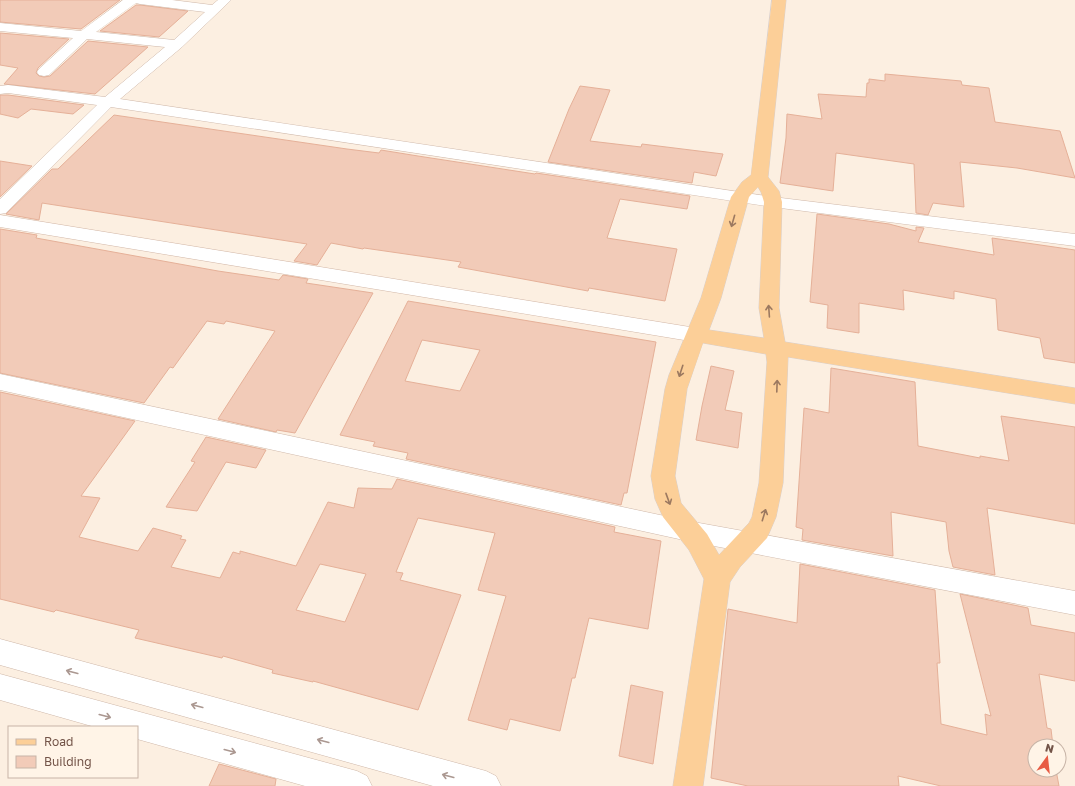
<svg xmlns="http://www.w3.org/2000/svg" width="1075" height="786" font-family="'Golos Text',sans-serif">
<style>
.building{fill:#f2cbb8;stroke:#e5b098;fill-rule:evenodd}
.lines{fill:none;stroke-linecap:round;stroke-linejoin:round}
.street-casing{stroke:#cfb8aa;stroke-width:1}
.secondary-casing{stroke:#d2b7a7;stroke-width:1}
.primary-casing{stroke:#d8cfcc;stroke-width:1}
.street{fill:#fff;fill-rule:evenodd}
.secondary{fill:#fff;fill-rule:evenodd}
.primary{fill:#fccf98;fill-rule:evenodd}
.oneway{stroke:#9c7960}
.oneway2{stroke:#ab9891}
</style>
<rect width="100%" height="100%" fill="#fcefe1"/>
<path class="building" d="M0,0H120L81,29L0,22Z
M136,5H140L188,11L159,37L100,31Z
M0,33L69,39L38,68L36,73L39,76L44,77L50,76L88,41L148,47L95,94L4,84L18,68L0,65Z
M885,74L961,81L962,85L989,88L995,122L1060,131L1075,178L1017,168L960,162L964,207L933,203L928,215L916,213L914,164L836,153L833,191L780,183L786,138L787,114L822,119L818,94L866,97L867,83H869V79L885,81Z
M580,86L610,90L590,141L641,147L642,144L723,154L716,176L694,172L692,183L548,162L569,109Z
M0,95H8L84,105L73,114L31,109L18,118L0,114Z
M114,115L347,149L379,153L381,150L418,156L535,174L536,173L690,196L687,209L620,199L607,238L677,249L665,301L589,288L588,291L458,267L461,262L364,248L363,249L331,243L317,265L294,261L307,244L42,203L39,220L6,214L52,169H58Z
M0,161L32,166L0,197Z
M817,214L889,224L916,231V227L924,228L918,242L994,255L992,238L1075,250V363L1044,358L1040,338L998,330L996,299L954,291V299L903,290L904,310L859,303V333L827,328L828,305L810,302Z
M0,229L37,235L36,238L218,271L279,280L283,275L308,279L306,283L373,293L295,433L277,430L276,432L218,419L275,331L226,321L224,324L207,321L173,368L170,367L144,403L0,373Z
M408,301L656,342L627,493H624L621,505L406,459L408,453L373,446L375,442L340,435ZM422,340L480,350L460,391L405,381Z
M711,366L734,371L725,410L742,413L738,448L696,440L702,406Z
M831,368L915,382L918,446L980,458V456L1009,461L1001,416L1075,427V524L987,508L995,575L953,567L949,551L946,522L891,512L893,556L802,540L803,529L796,527L804,408L829,413Z
M0,392L135,421L81,496L100,498L79,537L138,551L153,528L182,536L180,539L186,540L171,567L220,578L233,552L240,554V551L296,566L328,502L354,508L358,488L392,489L397,479L615,527L614,532L661,541L648,629L589,618L575,678H572L560,731L510,719L507,730L468,720L506,596L478,590L495,533L418,518L396,572L403,573L400,580L461,595L418,710L313,681V682L272,673L273,670L223,656L222,658L135,638L139,630L56,610L54,612L0,599ZM320,564L366,574L345,622L296,610Z
M206,437L266,450L256,468L226,462L197,511L166,507L195,462L191,461Z
M800,564L935,590L940,663H937L941,724L987,735L985,714L991,716L960,594L1028,608L1031,625L1075,633V681L1039,674L1047,728L1051,729L1053,746H1035V770H1056L1059,786H941L898,776L899,786H748L711,778L728,609L797,623Z
M631,685L663,692L653,764L619,756Z
M219,764L276,779L275,786H209Z"/>
<g class="lines">
<defs>
<path id="street" d="M123,0H172L212,5L218,0H231L182,47L120,99L773,197L1075,234V246L773,207L111,107L6,213L0,214V199L97,105L8,93L0,94V86L8,85L105,97L165,47L87,39L49,75L44,76L39,75L37,72L39,69L73,38L0,31V23L81,31ZM136,3L140,4L205,12L174,40L96,32Z
M0,374L688,521L1075,591V615L688,541L0,390Z
M0,639L486,771L496,776L501,786H433L0,665Z
M0,674L357,771L367,776L372,786H305L137,739V727H95L0,700Z"/>
<path id="secondary" d="M0,215L696,328L703,330L706,335L703,340L696,342L0,227Z"/>
<path id="primary" d="M772,0H786L768,177L779,191L782,202L779,308L785,342L1075,388V404L788,357L783,483L776,517L767,538L740,567L730,582L703,786H673L704,579L689,550L663,517L655,499L651,476L665,389L669,375L701,298L731,197L742,182L751,175ZM758,187L761,192L764,202L759,308L764,338L709,330L721,298L749,197ZM703,343L766,354L767,362L759,483L752,517L749,523L719,555L707,534L681,503L675,476L687,389Z"/>
</defs>
<use href="#street" class="street-casing"/>
<use href="#secondary" class="secondary-casing"/>
<use href="#primary" class="primary-casing"/>
<use href="#street" class="street"/>
<use href="#secondary" class="secondary"/>
<use href="#primary" class="primary"/>
</g>
<defs><path id="oneway-shaft" d="M-6 0H5M1.5-3L5.5 0L1.5 3" fill="none" stroke-width="1.6" stroke-linecap="round" stroke-linejoin="round"/></defs>
<g class="oneway">
<use href="#oneway-shaft" transform="translate(733 221) rotate(106)"/>
<use href="#oneway-shaft" transform="translate(769 311) rotate(-94)"/>
<use href="#oneway-shaft" transform="translate(681 371) rotate(108)"/>
<use href="#oneway-shaft" transform="translate(777 386) rotate(-88)"/>
<use href="#oneway-shaft" transform="translate(668 499) rotate(70)"/>
<use href="#oneway-shaft" transform="translate(764 515) rotate(-73)"/>
</g>
<g class="oneway2">
<use href="#oneway-shaft" transform="translate(72 672) rotate(-165)"/>
<use href="#oneway-shaft" transform="translate(197 706) rotate(-165)"/>
<use href="#oneway-shaft" transform="translate(105 716) rotate(15)"/>
<use href="#oneway-shaft" transform="translate(323 741) rotate(-165)"/>
<use href="#oneway-shaft" transform="translate(230 751) rotate(15)"/>
<use href="#oneway-shaft" transform="translate(448 776) rotate(-165)"/>
</g>
<rect x="8" y="726" width="130" height="52" fill="#fff4e7" stroke="#c7b4a7"/>
<rect x="16" y="739" width="20" height="6" fill="#fccf98" stroke="#c7b4a7"/>
<text x="44" y="746" font-size="12" fill="#735448">Road</text>
<rect x="16" y="756" width="20" height="12" fill="#f2cbb8" stroke="#c7b4a7"/>
<text x="44" y="766" font-size="12" fill="#735448">Building</text>
<g transform="translate(1047 758) rotate(15)"><circle r="19" fill="#fff4e7" stroke="#c7b4a7"/>
<path d="M0-3L7 15L0 10L-7 15Z" fill="#e85c44"/>
<text y="-6" font-size="11" font-weight="bold" text-anchor="middle" fill="#735448">N</text>
</g>
</svg>
